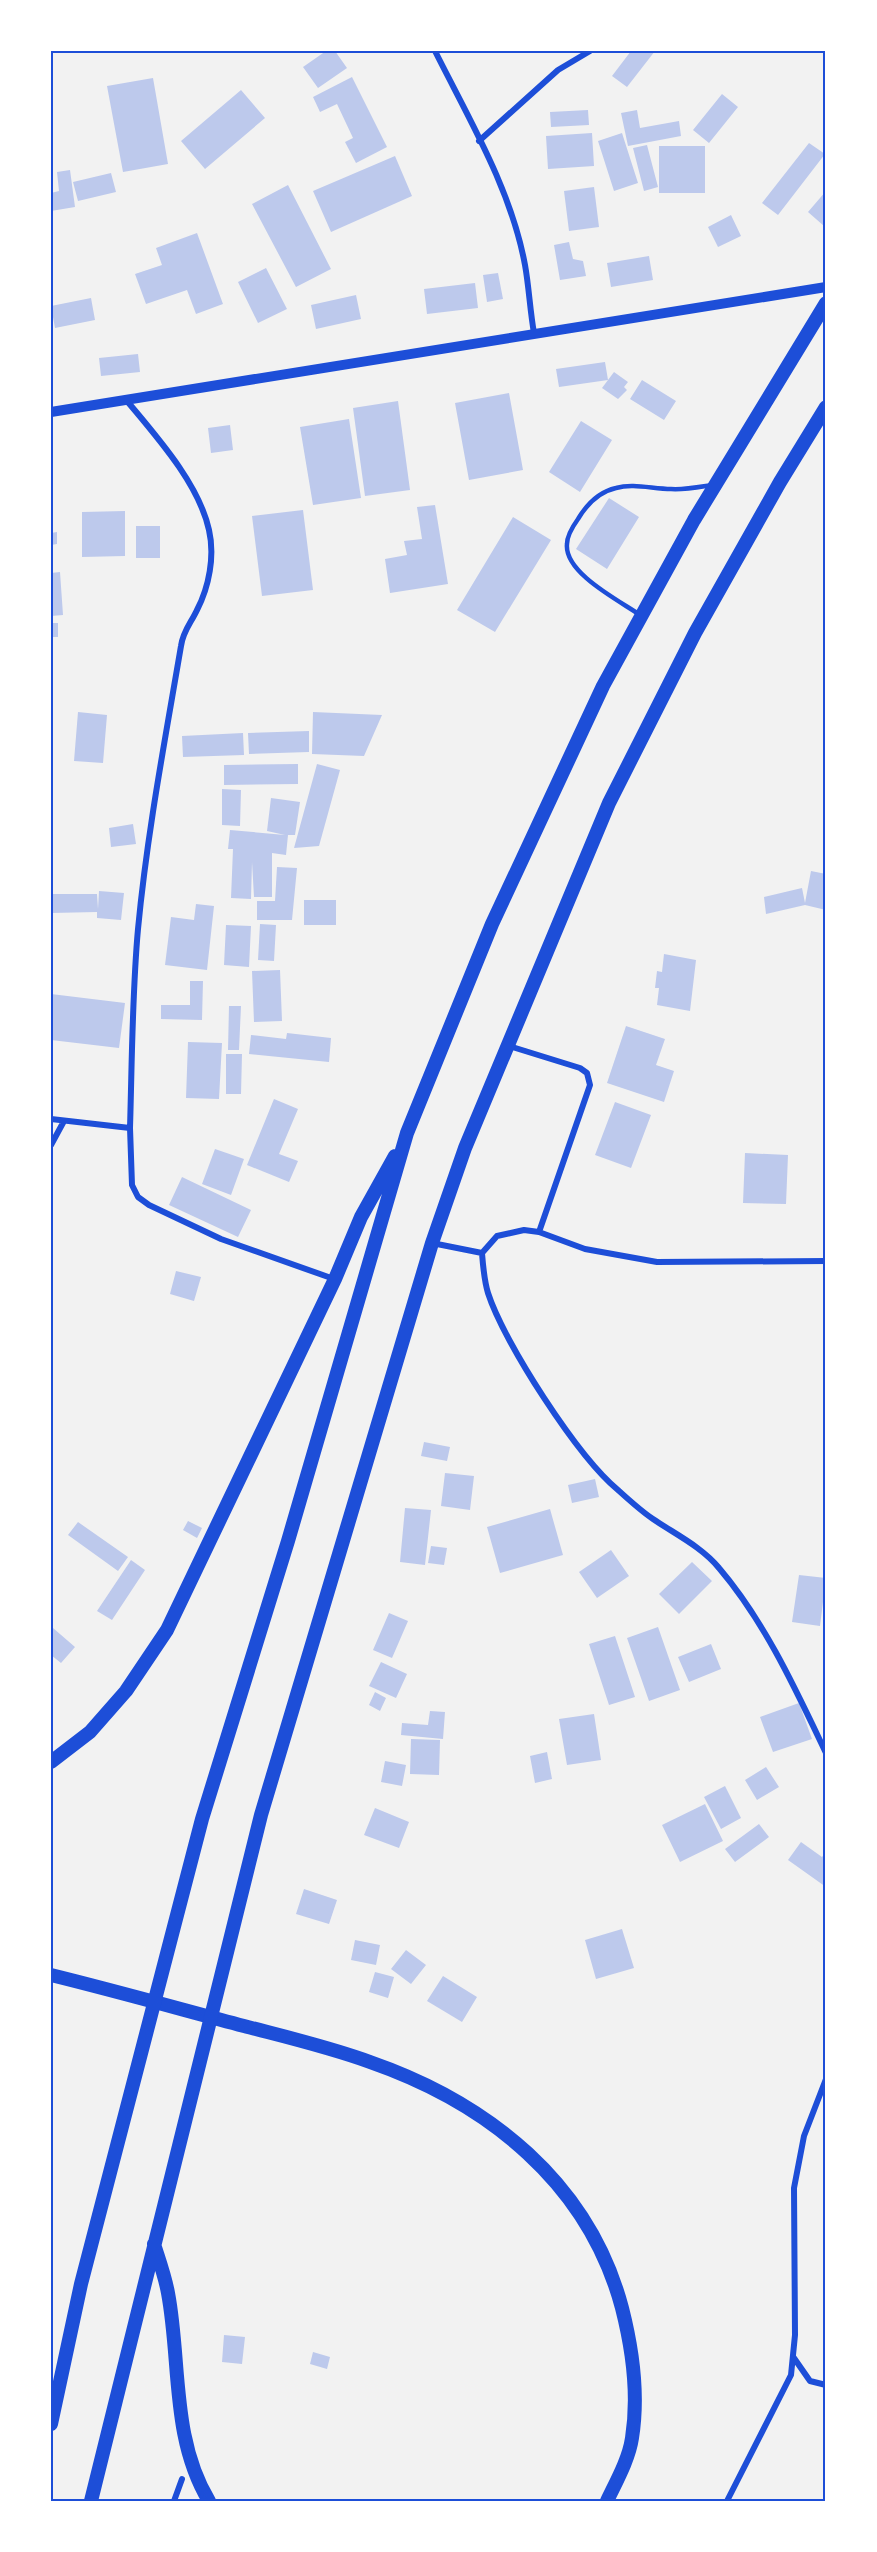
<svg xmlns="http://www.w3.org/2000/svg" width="877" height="2552" font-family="Figtree,sans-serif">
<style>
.building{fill:#bdc9ec}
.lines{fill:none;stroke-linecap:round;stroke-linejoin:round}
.service{stroke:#1d4ed8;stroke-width:4.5}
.minor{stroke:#1d4ed8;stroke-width:6}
.tertiary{stroke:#1d4ed8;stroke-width:10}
.primary{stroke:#1d4ed8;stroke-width:14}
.trunk{stroke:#1d4ed8;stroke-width:14}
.neatline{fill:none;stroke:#1d4ed8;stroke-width:2}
</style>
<rect width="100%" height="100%" fill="#f2f2f2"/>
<path class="building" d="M326,51H335L347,68L318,88L303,67Z
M631,51H655L627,87L612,76Z
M352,77L387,147L356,163L345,142L353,138L337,104L320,112L313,97Z
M153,78L168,164L123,172L107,86Z
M241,90L265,118L205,169L181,141Z
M722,94L738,107L709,143L693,130Z
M588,110L589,125L551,127L550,112Z
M637,110L640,128L679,121L681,136L628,146L621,113Z
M592,133L594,166L548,169L546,136Z
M622,133L638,183L614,191L598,141Z
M809,143L825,154L778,215L762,203Z
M647,145L658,187L644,191L633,148Z
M659,146H705V193H659Z
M395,156L412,196L331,232L313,191Z
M70,170L75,207L51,211V193L59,191L57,172Z
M111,173L116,192L78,201L73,182Z
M288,185L331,269L296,287L252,204Z
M594,187L599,227L569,231L564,191Z
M826,191V225L824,226L808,212Z
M731,215L741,236L718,247L708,227Z
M197,233L223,304L196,314L187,290L146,304L135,274L162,265L156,248Z
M569,242L573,259L583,261L586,276L560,280L554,245Z
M649,256L653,280L611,287L607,263Z
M266,268L287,309L258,323L238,282Z
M498,273L503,299L487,302L483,275Z
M475,283L478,308L427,314L424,289Z
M356,295L361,319L316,329L311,305Z
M91,298L95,320L55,328L51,306Z
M138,354L140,372L101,376L99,358Z
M605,362L608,380L614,372L628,382L624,387L627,390L618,399L602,388L608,380L559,387L556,369Z
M642,380L676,401L664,420L630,399Z
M509,393L523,470L469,480L455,403Z
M398,401L410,490L365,496L353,408Z
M349,419L361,498L313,505L300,427Z
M581,421L612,440L580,492L549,472Z
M230,425L233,450L211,453L208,428Z
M609,498L639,517L607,569L576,549Z
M435,505L448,584L390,593L385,559L407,555L404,541L422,539L417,507Z
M303,510L313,590L262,596L252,516Z
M125,511V556L82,557V512Z
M513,517L551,540L495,632L457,610Z
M136,526H160V558H136Z
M57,532V544L51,545V533Z
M60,572L63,615L51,616V573Z
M51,623H58V637H51Z
M78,712L107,715L103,763L74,761Z
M313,712L382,715L364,756L312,754Z
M309,731V752L249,754L248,733Z
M243,733L244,755L183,757L182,736Z
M298,764V784L224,785V765Z
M317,764L340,770L319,846L294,848Z
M222,789L241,790L240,826L222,825Z
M271,798L300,802L295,835H288L286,855L272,853V897H254L252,862L251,899L231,898L233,849H228L230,830L285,835L267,831Z
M133,824L136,844L111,847L109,828Z
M277,867L297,868L292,920H257V901H275Z
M811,871L826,874V910L805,905L766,914L764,897L802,888L805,903Z
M99,891L124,893L121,920L97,918V912L51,913V894H97L98,909Z
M304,900H336V925H304Z
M196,904L214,906L207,970L165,965L171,917L194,920Z
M260,924L276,925L274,961L258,960Z
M226,925L251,926L249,967L224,965Z
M664,954L696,960L690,1011L657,1005L659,988H655L657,971L662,972Z
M280,970L282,1021L254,1022L252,971Z
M190,981H203L202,1020L161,1019V1005H190Z
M51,994L125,1003L119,1048L51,1040Z
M229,1006H241L239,1050H228Z
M626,1026L665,1039L656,1065L674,1071L664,1102L607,1083Z
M287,1033L331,1038L329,1062L249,1054L251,1035L286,1039Z
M188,1042L222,1043L219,1099L186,1098Z
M226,1054H242L241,1094H226Z
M274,1099L298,1109L279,1154L298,1161L289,1182L247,1165Z
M615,1102L651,1115L631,1168L595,1155Z
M215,1149L244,1159L231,1195L202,1184Z
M745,1153L788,1155L786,1204L743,1203Z
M182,1177L251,1210L238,1237L169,1205Z
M176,1271L201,1277L194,1301L170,1294Z
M424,1442L450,1447L447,1461L421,1456Z
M445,1473L474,1476L470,1510L441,1506Z
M595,1479L599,1497L572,1503L568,1485Z
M405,1508L431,1510L425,1565L400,1562Z
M550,1509L563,1555L500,1573L487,1527Z
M188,1521L202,1528L197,1538L183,1530Z
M78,1522L128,1557L118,1571L68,1535Z
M431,1546L447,1548L444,1565L428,1563Z
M611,1550L629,1576L597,1598L579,1572Z
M131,1560L145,1570L112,1620L97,1611Z
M692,1562L712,1581L679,1614L659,1594Z
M799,1575L826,1578L820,1626L792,1622Z
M389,1613L408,1621L392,1658L373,1650Z
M658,1627L680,1690L649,1701L627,1638Z
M53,1628L75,1647L61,1663L51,1655Z
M615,1636L635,1697L609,1705L589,1644Z
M711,1644L721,1669L689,1682L678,1657Z
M381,1662L407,1674L396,1698L369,1686Z
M375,1692L386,1698L380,1711L369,1705Z
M799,1703L812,1739L773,1752L760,1717Z
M430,1711L445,1712L443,1739L401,1735L402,1723L428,1725Z
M594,1714L601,1760L567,1765L559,1719Z
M411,1739L440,1740L439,1775L410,1774Z
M547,1752L552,1779L535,1783L530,1756Z
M385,1761L406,1765L402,1786L381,1782Z
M766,1767L779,1787L757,1800L745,1780Z
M725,1786L741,1818L721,1829L704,1797Z
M705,1804L723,1841L680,1862L662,1825Z
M375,1808L409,1822L399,1848L364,1835Z
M759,1824L769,1837L735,1862L725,1849Z
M801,1842L822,1857L826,1852V1887L788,1860Z
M304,1889L337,1900L329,1924L296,1914Z
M622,1929L634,1968L596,1979L585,1940Z
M355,1940L380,1945L376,1965L351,1960Z
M406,1950L426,1965L411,1984L391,1969Z
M375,1972L394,1977L388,1998L369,1992Z
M443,1976L477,1997L462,2022L427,2001Z
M224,2335L245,2337L242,2364L222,2362Z
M313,2352L330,2357L327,2369L310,2364Z"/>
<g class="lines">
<path class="service" d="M640,615C620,601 564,573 567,544C567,535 573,526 578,519C587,504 598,492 616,488C633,483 653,489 671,489C684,490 699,487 712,485"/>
<path class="minor" d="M435,51C469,119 511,189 525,265C529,287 530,311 534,333
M479,141L558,70L590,51
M127,401C157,437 199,484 209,530C215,556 209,587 197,610C191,623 183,631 181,646C165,740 147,834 138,929C132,995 132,1062 130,1128
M509,1046L580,1068L587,1073L590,1085L539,1232
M51,1119L130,1128L132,1185L138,1197L149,1205L221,1239L334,1279
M51,1145L64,1121
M432,1243L482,1253
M826,1261L657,1262L585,1249L539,1232L524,1230L497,1236L482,1253C483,1266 484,1280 488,1293C504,1343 578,1457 618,1490C629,1500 641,1511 653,1519C675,1534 702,1547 719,1568C765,1622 796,1690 826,1753
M794,2358L810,2381L826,2385
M174,2501L182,2479
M727,2501L791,2375L795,2335L794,2188L804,2136L826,2079"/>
<path class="tertiary" d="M51,412L826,287"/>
<path class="primary" d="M51,1975C116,1991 180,2009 244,2026C286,2037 329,2047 370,2062C488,2103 589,2183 622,2308C633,2351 639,2394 632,2438C629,2459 616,2482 607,2501"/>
<path class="trunk" d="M51,1762L90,1732L126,1691L167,1630L335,1279L361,1217L395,1156
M154,2244C159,2260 165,2276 168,2293C181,2362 171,2438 209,2501
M51,2424L81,2284L202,1819L288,1541L407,1133L492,924L603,686L694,520L826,303
M91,2501L261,1815L432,1243L465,1148L609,803L695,633L780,482L826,407"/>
</g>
<rect width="877" height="2552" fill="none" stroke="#ffffff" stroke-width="105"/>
<rect x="52" y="52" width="772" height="2448" class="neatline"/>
</svg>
